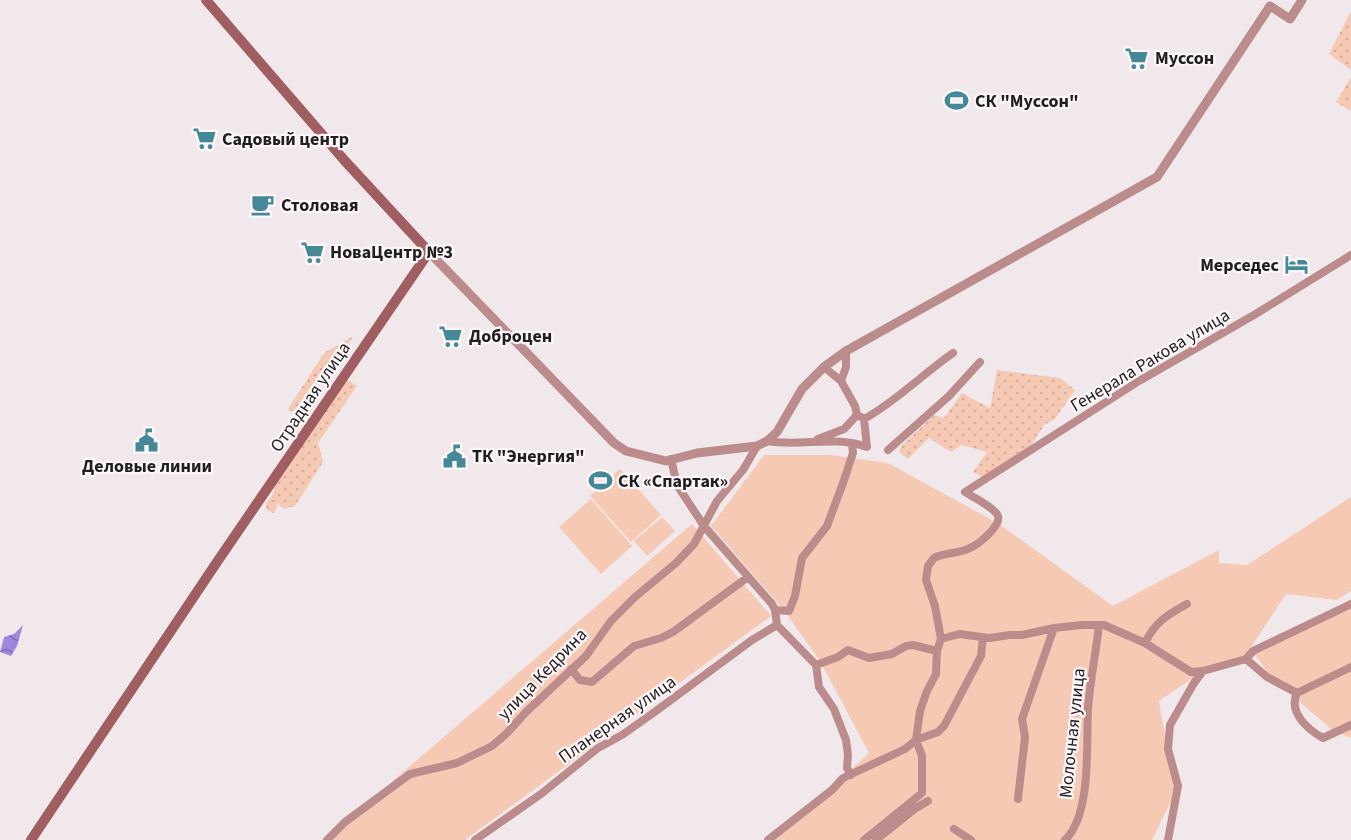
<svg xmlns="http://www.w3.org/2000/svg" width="1351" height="840" font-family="'Source Sans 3',sans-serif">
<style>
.grass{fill:url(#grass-dots)}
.garden{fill:#f6c9b5}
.water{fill:url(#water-waves)}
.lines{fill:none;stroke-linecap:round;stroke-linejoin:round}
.minor{stroke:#bc8c8d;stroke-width:8}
.tertiary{stroke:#bc8c8d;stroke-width:9}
.secondary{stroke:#a15e60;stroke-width:10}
.labels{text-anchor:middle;stroke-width:4.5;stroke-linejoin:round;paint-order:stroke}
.poi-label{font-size:18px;font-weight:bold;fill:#201e1f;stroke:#fdf6f9;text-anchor:start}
.street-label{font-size:18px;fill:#201e1f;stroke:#fdf6f9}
</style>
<defs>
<pattern id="grass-dots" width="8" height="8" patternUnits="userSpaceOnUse" patternTransform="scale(1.5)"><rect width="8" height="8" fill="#f6c9b5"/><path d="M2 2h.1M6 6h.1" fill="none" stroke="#d3ac9b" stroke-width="1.8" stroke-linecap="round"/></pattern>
<pattern id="water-waves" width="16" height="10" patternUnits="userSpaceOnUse" patternTransform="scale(1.5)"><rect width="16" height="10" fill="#9f86de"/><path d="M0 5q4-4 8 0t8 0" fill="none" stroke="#816db3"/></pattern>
</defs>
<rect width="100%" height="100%" fill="#f0e8eb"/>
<path class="grass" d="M1351,11V70L1329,54Z
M1351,77V111L1336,102Z
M353,336L342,355L326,365L294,411H289L288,409L324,353Z
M997,370L1060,378L1075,390L1055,419L1044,425L1028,451L986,478L973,472L987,452L961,445L951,452L929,438L908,459L899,452L902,445L934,415L944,418L962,393L990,408Z
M346,379L357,386L318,443L323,462L295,506L284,509L277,503L276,510L273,513L267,510L266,504L273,494L275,485Z"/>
<path class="garden" d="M764,455H830L888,463L999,524L1113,606L1219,550V563L1247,565L1351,497V591L1337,600L1286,594L1245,656L1203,671L1159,701L1175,793L1152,840H774L869,753L820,661L783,609L711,526Z
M620,469L661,515L631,542L590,496Z
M591,499L632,546L601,574L559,527Z
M662,517L675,531L647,556L634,541Z
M692,524L771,616L465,840H324Z
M1351,599V738L1332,730L1271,677L1253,652Z"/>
<path class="water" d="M23,625L17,646L11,656L0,652L4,637L14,634Z"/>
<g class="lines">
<path class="minor" d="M824,367L841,381
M861,417L864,419C894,403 924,373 953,353
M818,439L844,429L857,415L855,406L841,381L846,367V351
M767,441C802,447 832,435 867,447L864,419
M888,450L949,396L980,362
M671,459L677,485L704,526L772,604L775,610L777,625L816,665L819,687L834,709L846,740L848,755L847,768L851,775
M775,610L789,611L795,596L802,558L827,526L843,483L853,453L852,443
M941,639L959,634L989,638L1010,635H1022L1054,628L1082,625H1104L1145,643L1191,672L1203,671L1246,659L1253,651L1351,604
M1145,643C1155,622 1167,615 1187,604
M1246,659L1267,677L1297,693C1288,712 1307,729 1323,738L1351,725
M816,665L838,657L848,650L869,658L892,654L906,646L913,645L937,651
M571,669L580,680L592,682L634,646L661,638L673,632L748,577
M1297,693L1351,667
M1018,799L1025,737L1022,719L1054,628
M954,829L971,840
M327,840L345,822L410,774L457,763L492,746L506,734L526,712L586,656L611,621L635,597L676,563L694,544L717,501L743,470L757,446
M475,840L541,794L598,748L622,735L656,711L752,640L777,625
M768,840L832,790L843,778L905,749L916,740L938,732L944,726L981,656L983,638
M864,840L922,793V756L916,740L920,711L927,691L936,674L937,651L941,639L935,606L926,580L928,566L934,558C945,552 959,554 970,548C979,544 1004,524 997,514C990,505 974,498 965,492L1139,381L1254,315L1351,255
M876,840L916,808L928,801
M1065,840C1092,814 1086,744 1088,709C1090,681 1096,653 1099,625
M1168,840L1178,786L1168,749L1170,725L1194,683L1203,671"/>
<path class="tertiary" d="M429,252L614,443L626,451L666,461L697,453L757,446L767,441L777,432L802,389L824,367L846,351L1157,177L1270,6L1290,19L1302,0"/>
<path class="secondary" d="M31,840L217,562L429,252L345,161L206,0"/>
</g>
<defs>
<symbol id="supermarket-bare" viewBox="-9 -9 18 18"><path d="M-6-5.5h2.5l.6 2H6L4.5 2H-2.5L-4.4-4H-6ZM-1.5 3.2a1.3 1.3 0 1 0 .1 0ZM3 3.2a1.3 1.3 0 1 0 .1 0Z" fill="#458998" stroke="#fdf6f9" stroke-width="2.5" paint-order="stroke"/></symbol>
<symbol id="stadium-bare" viewBox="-9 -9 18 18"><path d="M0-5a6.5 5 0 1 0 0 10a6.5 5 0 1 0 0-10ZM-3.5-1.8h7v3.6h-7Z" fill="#458998" stroke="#fdf6f9" stroke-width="2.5" paint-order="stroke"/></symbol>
<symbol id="cafe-bare" viewBox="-9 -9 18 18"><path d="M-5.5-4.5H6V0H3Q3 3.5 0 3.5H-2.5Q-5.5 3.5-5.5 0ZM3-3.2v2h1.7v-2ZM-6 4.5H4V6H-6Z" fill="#458998" stroke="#fdf6f9" stroke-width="2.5" paint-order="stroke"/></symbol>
<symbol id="hotel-bare" viewBox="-9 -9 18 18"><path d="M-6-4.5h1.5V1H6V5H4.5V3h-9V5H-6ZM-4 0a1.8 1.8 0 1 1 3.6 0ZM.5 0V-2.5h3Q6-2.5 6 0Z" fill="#458998" stroke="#fdf6f9" stroke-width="2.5" paint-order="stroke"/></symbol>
<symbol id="civic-bare" viewBox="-9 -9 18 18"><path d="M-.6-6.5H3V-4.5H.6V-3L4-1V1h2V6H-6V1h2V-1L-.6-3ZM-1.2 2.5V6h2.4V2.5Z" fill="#458998" stroke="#fdf6f9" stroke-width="2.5" paint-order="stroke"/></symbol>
</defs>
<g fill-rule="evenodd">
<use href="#supermarket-bare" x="1120" y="42" width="33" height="33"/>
<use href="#stadium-bare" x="940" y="84" width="33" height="33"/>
<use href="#supermarket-bare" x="188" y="122" width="33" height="33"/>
<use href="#cafe-bare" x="246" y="188" width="33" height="33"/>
<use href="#supermarket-bare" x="296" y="236" width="33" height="33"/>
<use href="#hotel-bare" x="1280" y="248" width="33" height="33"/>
<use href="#supermarket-bare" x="434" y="320" width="33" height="33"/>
<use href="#civic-bare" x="130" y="424" width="33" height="33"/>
<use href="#civic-bare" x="438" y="440" width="33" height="33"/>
<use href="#stadium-bare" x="584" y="464" width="33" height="33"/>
</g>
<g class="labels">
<g class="poi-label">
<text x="1155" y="64">Муссон</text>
<text x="975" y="107">СК "Муссон"</text>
<text x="222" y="145">Садовый центр</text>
<text x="281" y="211">Столовая</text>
<text x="330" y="258">НоваЦентр №3</text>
<text x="1279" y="271" text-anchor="end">Мерседес</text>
<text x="469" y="342">Доброцен</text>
<text x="472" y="462">ТК "Энергия"</text>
<text x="147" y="472" text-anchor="middle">Деловые линии</text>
<text x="618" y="487">СК «Спартак»</text>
</g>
<g class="street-label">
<text transform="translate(1150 360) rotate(-31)" y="6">Генерала Ракова улица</text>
<text transform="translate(310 397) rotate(-56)" y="6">Отрадная улица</text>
<text transform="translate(542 674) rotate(-46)" y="6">улица Кедрина</text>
<text transform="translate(617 719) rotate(-35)" y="6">Планерная улица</text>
<text transform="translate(1072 733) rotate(-84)" y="6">Молочная улица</text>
</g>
</g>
</svg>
